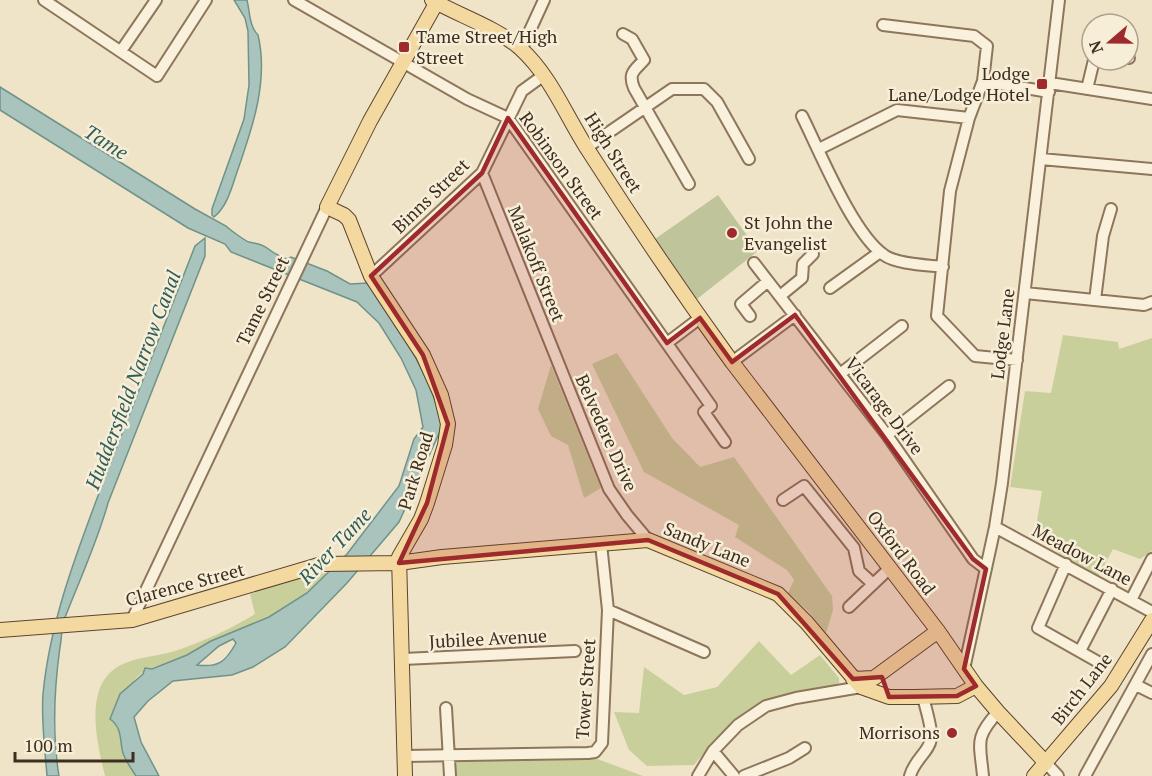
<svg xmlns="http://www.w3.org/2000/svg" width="1152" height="776" font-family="'PT Serif',serif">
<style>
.green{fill:#c9cf9b}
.cemetery{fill:#bfc49a}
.water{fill:#a9c4bc;stroke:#6f938a;stroke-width:1.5;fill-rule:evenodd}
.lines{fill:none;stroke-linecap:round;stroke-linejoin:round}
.minor-casing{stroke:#8d765c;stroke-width:14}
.major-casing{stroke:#5b4430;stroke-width:16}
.minor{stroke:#faf1dc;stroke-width:10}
.major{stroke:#f3d9a0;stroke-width:14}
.marked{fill:#9e2a2b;fill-opacity:0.2;stroke:#9e2a2b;stroke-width:4.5;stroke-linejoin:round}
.poi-dot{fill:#9e2a2b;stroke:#f7eed8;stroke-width:2}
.labels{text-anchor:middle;stroke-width:5;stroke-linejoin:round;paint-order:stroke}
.poi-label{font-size:18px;fill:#3d2e20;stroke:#f7eed8;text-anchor:start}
.street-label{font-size:18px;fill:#3d2e20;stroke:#f7eed8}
.water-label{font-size:20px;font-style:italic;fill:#2f5d5a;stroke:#f7eed8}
</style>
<rect width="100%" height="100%" fill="#f0e4c8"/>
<path class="green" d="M1063,335L1118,342L1119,349L1152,338V551L1140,559L1113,549L1098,577L1034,538L1042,491L1010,487L1025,391L1051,393Z
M617,353L672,438L700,467L734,457L832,596L833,610L826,633L808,611L788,593L794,580L787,570L735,537L739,525L644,472L592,364Z
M551,365L601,488L584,498L568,445L551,436L538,409Z
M329,573L307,593L269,617L211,641L187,655L144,671L135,679L111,720L113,721L122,736V750L136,776H105C98,746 84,693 113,670C129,657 156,657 175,651C202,642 231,629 255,614L250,594L314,574Z
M759,641L791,675L820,655L839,678V683C820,692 799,691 780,696C743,707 718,736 694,765L647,766L629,750L614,712L639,713L644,667L684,695L717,687Z
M592,757L643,776H454V761Z"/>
<path class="cemetery" d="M718,195L758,251L697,299L655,239Z"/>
<path class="water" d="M234,0H247C250,12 249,26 258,35C269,81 252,129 237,172C232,187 227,207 214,217L212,215V209L244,119L249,85L248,31L245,18Z
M0,87L195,209L226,226C229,229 245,241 249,242C254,243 262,244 267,248C273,253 279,256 287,259L291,257L327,271L350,284L368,283C397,328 432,373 442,427L399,522L347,583L285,647L253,667L232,675L173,681L148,701L134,717L141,742L159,776H136C131,768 123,758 122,749C120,737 121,727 110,719L120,694L143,674L145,668L152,669L187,655L211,641L269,617L307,593L347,554L399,486L414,439L423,427L416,390L401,358L379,323L361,306L357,302L231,252L225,244L188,228L0,110ZM233,639L236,643C226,661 219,668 197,665L219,646Z
M205,238V256L108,503C97,543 79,581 64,620C61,629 62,638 60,647C54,690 52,733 59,776H47C45,749 41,721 43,694C50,620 78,549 104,480C134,402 165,324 195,246Z"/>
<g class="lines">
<defs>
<path id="minor" d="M44,0L157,76L206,0
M294,0L467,99L508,118L711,406L704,412L725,442
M883,25L974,36L987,46L983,81L969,118L950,191L937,316L975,356L1017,360
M623,34L632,39L644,60C634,71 628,73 634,88L689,184
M521,50L544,0
M121,51L156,0
M1128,58H1129
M983,81L1049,92
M1050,83L1152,99
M1087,89L1094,60
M802,116C820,152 853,234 884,255C896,264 927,265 943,267
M586,148L672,89H704L717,102L749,159
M819,149L897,110L969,118
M1041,159L1152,169
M482,173L609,489L627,515L648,540
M754,263L887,435L973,559L986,569
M371,276L482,173L522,91L544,75
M830,288L880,252
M1025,293L1144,305L1152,302
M780,296L802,278L803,264L813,254
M1095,300L1103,236L1111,209
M750,316L741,304L768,281
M667,343L700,318
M732,362L795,315
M840,374L902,326
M887,435L949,386
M783,500L804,486L854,548L859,571L872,583
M995,527L1152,612
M1066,564L1038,628L1100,663
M1131,600L1152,559
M849,607L890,568
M608,610L704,652
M132,620L327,207
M1080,651L1112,589
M403,659L575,651
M964,669L995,527L1002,483L1059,0
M1136,685L1152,693
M446,708L450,776
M713,751L734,776
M405,756L588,753L595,752L602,743L608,610L601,544
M1046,763L1058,776
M698,776L713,751L738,725L766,706L796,698L861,687
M744,776L789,758L805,748
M910,776C914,760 929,752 931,739C933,730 925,706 923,697
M983,776C980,743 974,738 998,712
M1085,776L1152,654"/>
<path id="major" d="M432,0C460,16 495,27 520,48C551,76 566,116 588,150C634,222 682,293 732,362L938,631L976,686L998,712L1046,763
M0,630L132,620L322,564L399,563L442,557L648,540L778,594L807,623L861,687L889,697H914L957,696L976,686
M853,679L874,678L938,631
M405,776L399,557L421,519L427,503L445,445L448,424L441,395L423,355L371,276L349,220L344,215L327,207L370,121L438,0
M1034,776L1111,686L1152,620"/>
</defs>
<use href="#minor" class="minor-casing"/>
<use href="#major" class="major-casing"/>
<use href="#minor" class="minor"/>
<use href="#major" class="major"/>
</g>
<path class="marked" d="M508,118L667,343L700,318L732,362L795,315L973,559L986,569L964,669L976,686L957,696L889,697L882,677L853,679L778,594L648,540L399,563L427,503L448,424L423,355L371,276L482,173Z"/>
<g class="poi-dot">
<rect x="398" y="41" width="12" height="12" rx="3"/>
<rect x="1036" y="78" width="12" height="12" rx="3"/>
<circle cx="732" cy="233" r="6"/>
<circle cx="952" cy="733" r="6"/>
</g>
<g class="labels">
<g class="poi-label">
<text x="416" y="43">Tame Street/High<tspan x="416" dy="21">Street</tspan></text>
<text x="1030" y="80" text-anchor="end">Lodge<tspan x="1030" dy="21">Lane/Lodge Hotel</tspan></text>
<text x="744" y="229">St John the<tspan x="744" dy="21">Evangelist</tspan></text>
<text x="940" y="739" text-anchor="end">Morrisons</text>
</g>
<g class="street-label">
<text transform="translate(613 153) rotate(58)" y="6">High Street</text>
<text transform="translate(561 166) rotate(54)" y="6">Robinson Street</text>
<text transform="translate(431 196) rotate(-44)" y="6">Binns Street</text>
<text transform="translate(536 264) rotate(68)" y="6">Malakoff Street</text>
<text transform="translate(263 301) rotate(-64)" y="6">Tame Street</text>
<text transform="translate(1003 334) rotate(-83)" y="6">Lodge Lane</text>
<text transform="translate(884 406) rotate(53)" y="6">Vicarage Drive</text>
<text transform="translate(606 433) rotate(66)" y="6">Belvedere Drive</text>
<text transform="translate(416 471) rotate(-73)" y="6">Park Road</text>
<text transform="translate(707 545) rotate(22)" y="6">Sandy Lane</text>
<text transform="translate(901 553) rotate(53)" y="6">Oxford Road</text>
<text transform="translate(1082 555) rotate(28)" y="6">Meadow Lane</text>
<text transform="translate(185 585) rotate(-15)" y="6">Clarence Street</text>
<text transform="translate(488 639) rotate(-3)" y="6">Jubilee Avenue</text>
<text transform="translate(586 689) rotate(-86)" y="6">Tower Street</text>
<text transform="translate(1082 689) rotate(-52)" y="6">Birch Lane</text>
</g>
<g class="water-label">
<text transform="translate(106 142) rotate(32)" y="7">Tame</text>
<text transform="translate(133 380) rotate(-69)" y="7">Huddersfield Narrow Canal</text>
<text transform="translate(335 546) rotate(-47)" y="7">River Tame</text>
</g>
</g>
<g transform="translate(1110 42) rotate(250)"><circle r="28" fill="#f7eed8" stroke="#ada18e" stroke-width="1.5"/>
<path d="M0-4.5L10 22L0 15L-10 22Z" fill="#9e2a2b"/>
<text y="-9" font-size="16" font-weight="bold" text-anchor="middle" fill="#3d2e20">N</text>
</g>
<path d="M15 752v9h118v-9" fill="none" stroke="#3d2e20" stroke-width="3"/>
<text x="24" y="752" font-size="18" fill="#3d2e20" stroke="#f7eed8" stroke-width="4.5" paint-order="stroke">100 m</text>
</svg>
